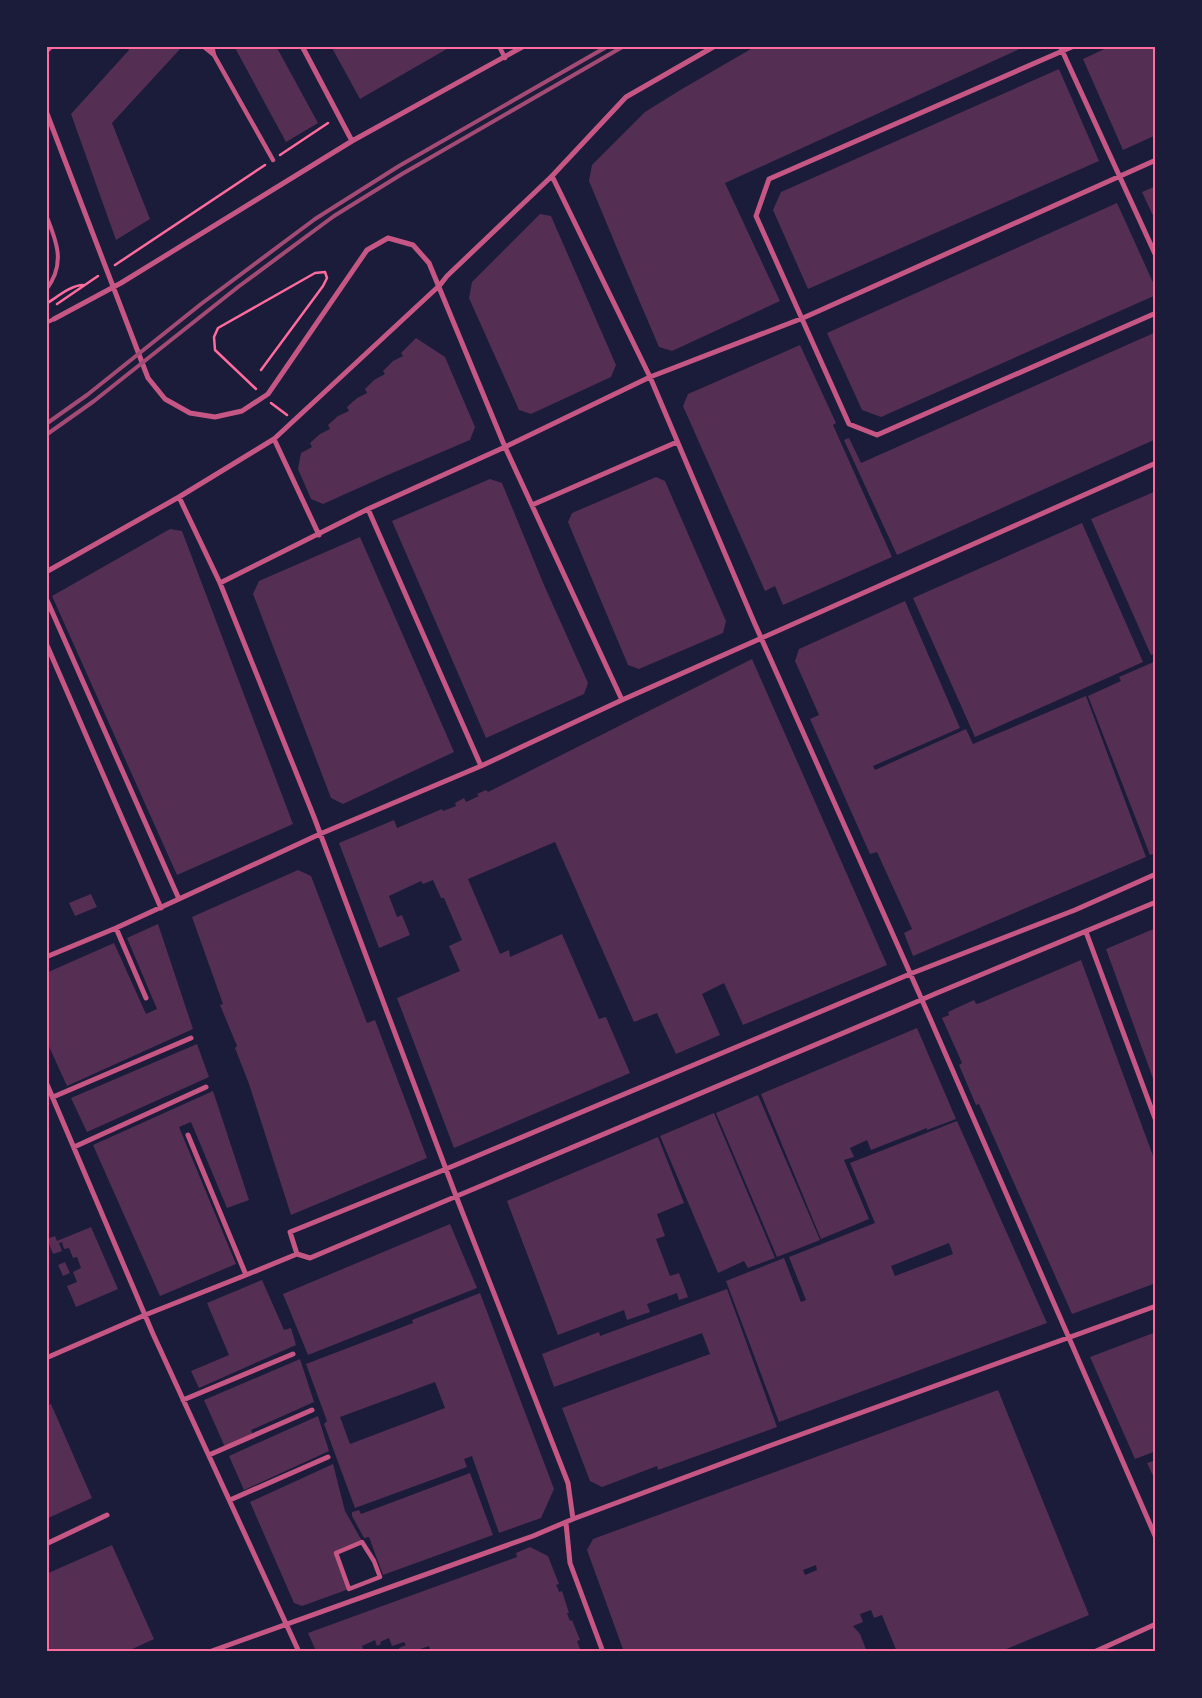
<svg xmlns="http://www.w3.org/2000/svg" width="1202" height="1698" font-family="Figtree,sans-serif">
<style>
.building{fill:#542f53;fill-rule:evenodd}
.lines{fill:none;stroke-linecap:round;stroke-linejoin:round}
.path{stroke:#ff6b9d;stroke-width:2.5}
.service{stroke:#c65784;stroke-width:4}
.pedestrian{stroke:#c65784;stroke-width:4.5}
.minor{stroke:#c65784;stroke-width:5}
.rail{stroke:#a44b75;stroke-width:4}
.neatline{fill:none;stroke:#ff6b9d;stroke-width:2}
</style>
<rect width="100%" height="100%" fill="#1b1b3a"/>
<path class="building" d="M126,46H179L181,48L112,123L150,219L116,240L71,114L129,50Z
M234,46H276L318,123L286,142Z
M331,46H452L360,99Z
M756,46H1026L725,183L780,301L672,351L659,347L624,265L589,181L592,165L645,112L682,89Z
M1111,46H1156V135L1123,150L1083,59Z
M1059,69L1099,161L808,289L773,210L781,192Z
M1156,186V222L1142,192Z
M1117,203L1156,289V295L881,417L862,410L827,333Z
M540,214L551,216L616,365L611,377L531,414L519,410L469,298L472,282Z
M1156,332V439L897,555L844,440L849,438L861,463Z
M416,338L445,357L475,427L470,440L390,474L323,504L311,499L298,469L301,453L312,447L310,443L320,434L330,429L328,425L338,416L349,411L347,407L357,398L367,393L365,389L374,380L385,374L383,371L393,361L403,356L401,353Z
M800,345L836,423L833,425L892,557L783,605L775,586L765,591L683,406L688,394Z
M656,477L665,481L726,621L723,633L639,669L628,665L568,522L572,513Z
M490,479L502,483L544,585L588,683L584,694L486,738L392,521Z
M1156,491V653L1151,655L1091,519Z
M1082,523L1143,662L975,737L913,598Z
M170,529L182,531L293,824L177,875L52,596Z
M360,537L454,752L343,804L331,798L253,594L259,581Z
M905,601L960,728L873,766L875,770L966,729L973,744L1086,696L1146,857L913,956L904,933L912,929L877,852L870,854L810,719L819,715L795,661L799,649Z
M752,659L887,965L743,1025L724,983L702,994L720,1035L676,1054L657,1013L634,1022L555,842L468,879L500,954L509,950L510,957L562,934L599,1019L606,1017L630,1073L454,1148L397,998L460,971L449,946L462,940L444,898H441L433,880L423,884L421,881L389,896L397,917L402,915L410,935L379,948L339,843L394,820L397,828L442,809L443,811L456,806L455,803L464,798L466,802L479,796L477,794L486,790L488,792Z
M1156,661V853L1150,855L1088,696L1121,681L1119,677Z
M298,870L311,876L367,1023L375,1020L427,1158L291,1215L249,1084L235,1048L237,1046L220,1005L223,1004L192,917Z
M91,894L97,907L75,916L69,903Z
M158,924L193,1029L67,1086L46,1040V973L114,943L146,1014L157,1009L127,938Z
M1156,928V1084H1155L1106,949Z
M1081,960L1156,1164V1283L1072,1314L979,1104L976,1105L959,1065L962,1063L942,1018L949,1015L948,1012L974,1000L976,1004L980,1003Z
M917,1028L956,1119L927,1130V1128L871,1150L867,1140L850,1148L854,1157L844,1160L869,1219L821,1239L761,1094Z
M197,1044L209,1077L87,1132L71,1098Z
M213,1091L249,1200L227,1208L191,1122L179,1127L236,1264L160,1296L93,1145Z
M758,1095L820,1240L777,1257L716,1113Z
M714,1113L775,1258L748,1268L744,1261L718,1273L660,1136Z
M957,1121L1047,1323L779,1422L726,1281L784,1258L801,1302L806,1300L789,1257L875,1223L850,1163ZM949,1243L953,1254L895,1276L891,1266Z
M658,1137L684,1203L657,1214L665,1236L656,1239L670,1276L679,1273L688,1297L679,1300L677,1293L647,1304L650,1312L627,1320L624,1310L558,1335L507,1201Z
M450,1224L477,1288L308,1355L283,1294Z
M91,1227L118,1289L76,1307L67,1286L77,1282L73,1272L81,1268L77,1257L73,1258L69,1248L64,1249L62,1242L59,1243L62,1251L53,1254L47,1239L55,1236L57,1241Z
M65,1262L70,1273L63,1276L58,1265Z
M262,1280L284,1330L291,1328L296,1345L199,1388L191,1371L229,1355L207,1303Z
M727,1289L777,1427L658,1470L657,1466L602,1487L590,1481L562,1408L710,1354L702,1333L554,1387L542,1354L599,1332L600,1336Z
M480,1293L554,1489L541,1518L499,1533L472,1456L464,1459L467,1467L355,1508L324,1424L327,1421L306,1364L413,1323L412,1320ZM435,1382L445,1408L350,1444L340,1417Z
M1156,1332V1451L1135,1459L1090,1357Z
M300,1359L314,1402L251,1430L253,1435L225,1447L204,1400Z
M998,1390L1089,1615L999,1652H897L882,1615L874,1618L871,1610L860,1614L863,1622L853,1626L860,1634L867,1652H624L587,1550L593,1539ZM816,1565L817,1570L805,1575L803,1570Z
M51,1404L92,1498L46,1519V1406Z
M318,1416L329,1451L244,1490L229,1456Z
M1156,1460V1482L1147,1463Z
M333,1464L345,1511L362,1541L335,1553L349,1589L302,1606L294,1603L250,1502Z
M470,1473L493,1535L383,1575L369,1537L364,1538L352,1516V1512L359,1510L361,1514Z
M112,1545L154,1639L126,1652H46V1574Z
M530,1547L548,1556L559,1584L556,1585L558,1589L559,1592L562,1591L569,1613H567L570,1621L572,1620L580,1640L577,1641L581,1652H431L429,1646L412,1652H400L399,1648L406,1645L404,1642L392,1646L389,1638L380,1642L381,1644L377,1646L375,1640L362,1646L364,1652H321L320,1649L316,1651L308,1633L517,1557L516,1553Z"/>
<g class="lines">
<path class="path" d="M280,155L328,123
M115,265L265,165
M46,304C56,298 71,285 83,285
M57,304L98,276
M256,389L215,350L214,337L218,328L315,273L325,272L327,278L323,286L261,370
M271,403L287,415"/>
<path class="service" d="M46,215C57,242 66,264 46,290
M46,323L54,319"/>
<path class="pedestrian" d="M203,46L214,55
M212,46L214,55L273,160
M499,46L505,58
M46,52L52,46
M362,1542L374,1561L380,1577L349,1589L336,1553Z"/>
<path class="minor" d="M302,46L352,141
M1060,46L1156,256
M1074,46L769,179L756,216L849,424L877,435L1156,313
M46,111L148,378L165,399L190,413L215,417L242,411L268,394L367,250L388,238L413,245L429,263L505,447L622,700
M552,176L650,377L754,622L922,1000L1156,1538
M54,319L121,283L352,141L524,46
M274,439L319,535
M179,497L220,583L314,817L456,1196L568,1483L573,1519
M532,505L677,442
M368,509L481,766
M46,572L179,497L274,439L440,285L447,276L552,176L626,97L715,46
M220,583L368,509L505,447L650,377L803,318L1156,160
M46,598L179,899
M46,643L161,908
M116,928L146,998
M1086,932L1156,1121
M46,957L116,928L320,834L481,766L622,700L1156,463
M46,1082L153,1334L299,1652
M53,1097L191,1038
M188,1135L246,1275
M74,1147L206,1087
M297,1254L290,1232L446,1169L910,974L1075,910L1156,874
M46,1358L145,1315L246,1275L297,1254L310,1258L893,1012L937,993L1156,902
M183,1400L293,1354
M209,1455L312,1410
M230,1500L328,1457
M566,1523L570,1563L603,1652
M46,1544L107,1515
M209,1652L533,1536L573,1519L769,1446L1156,1306
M1094,1652L1156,1624"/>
<path class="rail" d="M46,424L87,395L201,304L315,219L399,166L608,46
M46,435L94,401L238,287L334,216L402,174L624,46"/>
</g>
<rect width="1202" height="1698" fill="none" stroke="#1b1b3a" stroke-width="95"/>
<rect x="48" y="48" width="1106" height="1602" class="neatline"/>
</svg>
